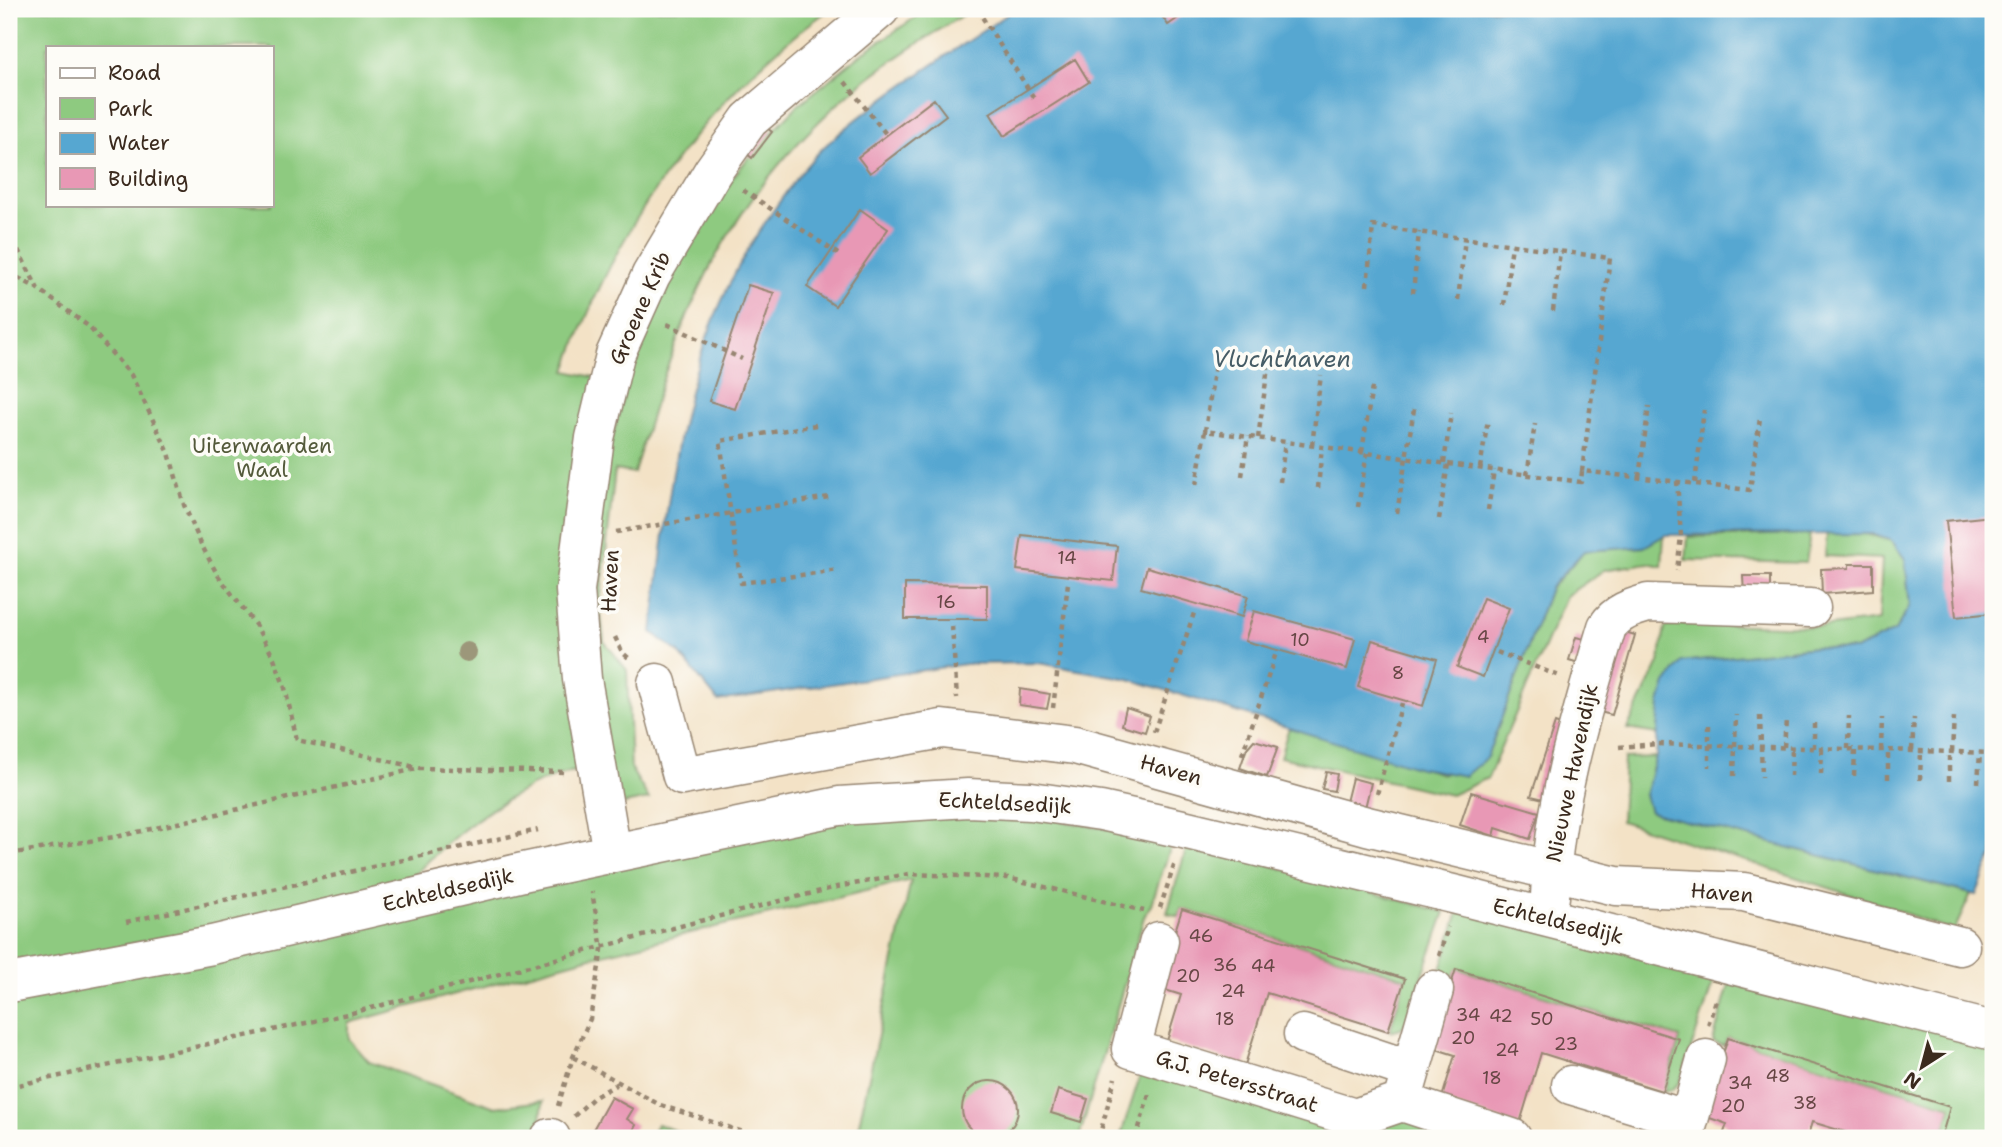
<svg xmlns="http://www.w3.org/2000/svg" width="2002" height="1147" font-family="'Shantell Sans',sans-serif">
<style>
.green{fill:#8eca80;stroke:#647a4f;stroke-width:2;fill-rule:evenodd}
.water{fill:#56a7d1;stroke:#486878;stroke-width:2}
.building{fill:#e898b5}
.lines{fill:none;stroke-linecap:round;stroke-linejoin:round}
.minor-casing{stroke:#978672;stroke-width:41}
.path{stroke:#978672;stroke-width:4.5;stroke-dasharray:5 5;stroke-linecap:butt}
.minor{stroke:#fff;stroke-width:38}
.tree{fill:#9c977a}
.labels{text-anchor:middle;stroke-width:7;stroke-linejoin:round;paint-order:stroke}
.number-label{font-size:18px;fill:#664644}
.street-label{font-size:21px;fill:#3b2a1e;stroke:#fdfcf7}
.park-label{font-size:21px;fill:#545a3b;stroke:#fdfcf7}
.water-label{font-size:23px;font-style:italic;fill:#465c66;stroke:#fdfcf7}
</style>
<rect width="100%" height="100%" fill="#fdfcf7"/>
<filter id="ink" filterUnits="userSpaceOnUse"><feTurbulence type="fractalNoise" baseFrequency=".0143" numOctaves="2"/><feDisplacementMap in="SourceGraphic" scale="14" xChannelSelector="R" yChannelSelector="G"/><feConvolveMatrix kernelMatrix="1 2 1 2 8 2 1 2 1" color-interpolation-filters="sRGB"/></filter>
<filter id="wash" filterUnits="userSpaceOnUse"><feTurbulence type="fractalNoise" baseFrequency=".00686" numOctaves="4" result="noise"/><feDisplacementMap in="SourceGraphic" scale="28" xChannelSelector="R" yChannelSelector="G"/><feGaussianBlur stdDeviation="1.57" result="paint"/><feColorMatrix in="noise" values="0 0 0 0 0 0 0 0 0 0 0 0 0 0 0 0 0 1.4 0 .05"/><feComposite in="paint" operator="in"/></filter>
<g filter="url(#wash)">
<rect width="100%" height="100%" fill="#f3e2c6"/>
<path class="green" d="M9,9H830C705,97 615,227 566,371L599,378L580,769C562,775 541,780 524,790C477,815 441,846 405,885L9,971ZM47,47H271V205H47Z
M928,9H972C931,36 887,61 850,93C723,203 679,315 634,473L615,470L600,606L604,641L627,670L631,769L649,799L614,806L587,641L608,453L638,342L658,290L708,209L752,153L797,106L861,54Z
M1858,532L1892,541L1905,559L1910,606L1895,631L1855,650L1816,647L1682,662C1665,686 1660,705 1658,734L1627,729L1659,663L1665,627L1683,623L1822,627L1879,620L1882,559L1825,556L1827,533Z
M1810,534L1806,563L1686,560L1688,537Z
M1664,535L1662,566L1648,563L1604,570L1566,596L1488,778L1451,795L1280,757L1289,727L1442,774L1487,757L1550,589L1584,551L1644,547Z
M1656,757L1645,795L1650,812L1971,894L1954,931L1885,906L1621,821L1624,758Z
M1008,812L1173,840L1151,905L1144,917L1079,1138H856L911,880L591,957L349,1023V1039L369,1062L495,1107L543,1101L540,1129L514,1138H9V998L848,818Z
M1188,843L1445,912L1406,1023L1401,1028L1390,1031L1405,978L1182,909L1179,917L1167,913Z
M1459,911L1716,974L1680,1082L1672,1090L1664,1091L1680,1038L1457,969L1453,976L1440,973Z
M1731,977L1987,1043L1993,1053V1138H1942L1951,1106L1728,1038L1724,1046L1713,1042Z
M1142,1070L1399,1116L1473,1138H1120Z
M657,1124L695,1138H650Z"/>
<path class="water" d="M1015,9H1993V854L1976,895L1650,812L1645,795L1656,757L1660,703L1666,684L1682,662L1816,647L1855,650L1895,631L1910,605L1905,559L1892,541L1872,534L1665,535L1644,547L1584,551L1550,588L1487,757L1465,776L1420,768L1129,679L1038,663L965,664L718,701L679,653L652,632C671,480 680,340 773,211C789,188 805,165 826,145C882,95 953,52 1015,9Z"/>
<g id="blocks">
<path class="building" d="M1157,9H1191L1168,25Z
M1075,59L1089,82L1004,136L990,113Z
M934,99L946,115L870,173L858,157Z
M761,123L772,132L752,158L741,149Z
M860,209L888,229L835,306L807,287Z
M748,285L774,293L735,409L709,401Z
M1991,516L1993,613L1956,617L1946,521Z
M1022,535L1117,546L1113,581L1017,570Z
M1849,564H1873V590L1822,594L1821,569L1849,568Z
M1147,567L1248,596L1242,617L1141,588Z
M1743,576H1770V594H1744Z
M905,584L987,585V619H905Z
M1483,598L1509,608L1483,677L1457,667Z
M1254,611L1355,639L1347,669L1245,641Z
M1614,629L1635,635L1612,715L1591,710Z
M1576,637L1592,641L1585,665L1569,660Z
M1372,640L1437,659L1423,706L1358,687Z
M1020,689L1050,694L1047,709L1019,705Z
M1126,708L1150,716L1145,732L1122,725Z
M1555,723L1566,727L1559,730L1551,754L1558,756L1544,799L1531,796Z
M1254,740L1278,747L1267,777L1240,768L1247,748Z
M1326,772L1337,774L1334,791L1322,789Z
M1352,778L1371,783L1364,812L1345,806Z
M1471,792L1539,812L1530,839L1496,828L1494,836L1460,825Z
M1182,909L1405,979L1388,1031L1267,993L1245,1065L1167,1041L1181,995L1162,989L1166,960Z
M1456,969L1679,1039L1662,1091L1541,1053L1519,1126L1441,1101L1455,1055L1436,1049L1440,1020Z
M1728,1038L1950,1107L1941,1138H1865L1812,1122L1807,1138H1722L1727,1124L1707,1117L1712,1089Z
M962 1109a28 28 0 1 1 56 0a28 28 0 1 1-56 0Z
M1058,1090L1088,1099L1081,1122L1051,1113Z
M611,1097L633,1109L627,1119L636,1125L629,1138L619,1135L617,1138L590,1135Z"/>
</g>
</g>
<g filter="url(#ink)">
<use href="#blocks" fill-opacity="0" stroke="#978672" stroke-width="2"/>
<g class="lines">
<defs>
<path id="minor" d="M657,683L682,776L942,729L1075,745L1367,826L1616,886L1744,892L1960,946
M612,853L582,679L575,590L595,438L615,355L651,275L713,171L749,120L880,9
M1550,897C1553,806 1581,714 1607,627C1617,612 1631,608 1648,603L1811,608
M1159,941L1131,1049L1355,1118L1402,1102L1434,990
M9,983L212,945L523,872L839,806L968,798L1031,801L1101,811L1183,829L1457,895L1993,1031
M1303,1034L1411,1070
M1571,1085L1689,1120
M1402,1102L1512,1138
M550,1138H551
M1684,1138L1706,1059"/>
</defs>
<use href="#minor" class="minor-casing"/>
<path class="path" d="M977,9L1034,98
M845,82L886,134
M743,190L838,254
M9,232L38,289L88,326L131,375L169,453L184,505L201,544L217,574L256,626L274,658L285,688L297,740L420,768L564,772
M9,273L37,288
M1367,286L1373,226L1610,258L1582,471
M1413,293L1419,232
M1458,300L1465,238
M1504,305L1512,245
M1553,311L1560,251
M667,324L742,359
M816,425L720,441L741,583L839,570
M1205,431L1216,358
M1258,438L1268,367
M1312,445L1321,375
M1362,452L1372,387
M1444,463L1451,413
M1480,468L1488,420
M1527,475L1535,424
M1242,476L1248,436
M1639,477L1649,406
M1677,481L1681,536L1677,571
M1280,482L1285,442
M1695,483L1704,410
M1196,485L1205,431L1581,482L1582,471L1750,490L1760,418
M1318,488L1322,447
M1358,507L1367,453
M1488,510L1494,470
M1397,513L1414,409
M1439,519L1448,464
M616,532L829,497
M952,626L957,698
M615,637L622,652L632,661
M1497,652L1559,676
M1053,708L1068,583
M1760,716L1762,777
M1709,725V767
M1154,732L1194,613
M1619,747L1657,744L1993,753
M1784,747L1786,720
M1814,748V718
M1848,749L1849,716
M1881,750L1882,718
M1912,750L1914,718
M1952,752L1954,717
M1988,753L1989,721
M1242,755L1276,653
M1821,774L1822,749
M1734,776L1736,715
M1791,776L1792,748
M1854,776L1855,749
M1888,779V750
M1920,780L1921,751
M1949,781V751
M1978,783L1980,753
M1377,794L1402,703
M9,854L120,836L416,769
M1160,908L1175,863
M126,922L538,830
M1439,956L1448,927
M1708,1025L1717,997
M573,1057L660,1105L762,1138
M9,1087L352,1013L692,923L837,887L909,874L1008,878L1144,911
M558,1106L573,1057L590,1019L602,949L592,892
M574,1116L593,1098L617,1084
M1099,1138L1115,1078
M1136,1138L1149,1094"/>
<use href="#minor" class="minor"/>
</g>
<circle class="tree" cx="467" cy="652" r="10"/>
</g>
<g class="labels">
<g class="number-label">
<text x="1067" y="564">14</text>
<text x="946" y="608">16</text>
<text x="1483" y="643">4</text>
<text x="1300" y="646">10</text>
<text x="1398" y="679">8</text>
<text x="1201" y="942">46</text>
<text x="1225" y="971">36</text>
<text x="1263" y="972">44</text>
<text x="1188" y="982">20</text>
<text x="1233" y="997">24</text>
<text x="1468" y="1021">34</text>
<text x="1501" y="1022">42</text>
<text x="1225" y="1025">18</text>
<text x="1542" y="1025">50</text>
<text x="1463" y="1044">20</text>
<text x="1566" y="1050">23</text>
<text x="1507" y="1056">24</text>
<text x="1778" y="1082">48</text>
<text x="1492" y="1084">18</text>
<text x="1740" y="1089">34</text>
<text x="1805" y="1109">38</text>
<text x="1733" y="1112">20</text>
</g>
<g class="street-label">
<text transform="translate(640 308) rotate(-66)" y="7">Groene Krib</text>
<text transform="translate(610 581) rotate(-87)" y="7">Haven</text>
<text transform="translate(1171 770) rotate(16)" y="7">Haven</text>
<text transform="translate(1572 773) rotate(-78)" y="7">Nieuwe Havendijk</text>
<text transform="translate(1005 803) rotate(3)" y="7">Echteldsedijk</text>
<text transform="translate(448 890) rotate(-13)" y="7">Echteldsedijk</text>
<text transform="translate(1722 893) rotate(5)" y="7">Haven</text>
<text transform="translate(1558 921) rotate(14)" y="7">Echteldsedijk</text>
<text transform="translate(1237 1081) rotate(17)" y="7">G.J. Petersstraat</text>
</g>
<g class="park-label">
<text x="262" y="453">Uiterwaarden<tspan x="262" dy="24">Waal</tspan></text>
</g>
<g class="water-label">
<text x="1282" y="367">Vluchthaven</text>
</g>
</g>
<rect width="2002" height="1147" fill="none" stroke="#fdfcf7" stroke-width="35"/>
<rect x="46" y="46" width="228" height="161" fill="#fdfcf7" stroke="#afa8a0" stroke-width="2"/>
<rect x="60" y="68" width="35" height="10" fill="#ffffff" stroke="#afa8a0" stroke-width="2"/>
<text x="108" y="80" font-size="21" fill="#3b2a1e">Road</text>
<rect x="60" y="98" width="35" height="21" fill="#8eca80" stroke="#afa8a0" stroke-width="2"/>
<text x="108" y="116" font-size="21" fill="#3b2a1e">Park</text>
<rect x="60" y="133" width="35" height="21" fill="#56a7d1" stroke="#afa8a0" stroke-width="2"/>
<text x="108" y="150" font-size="21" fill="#3b2a1e">Water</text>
<rect x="60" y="168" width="35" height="21" fill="#e898b5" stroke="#afa8a0" stroke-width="2"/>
<text x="108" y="186" font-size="21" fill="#3b2a1e">Building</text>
<g transform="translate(1922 1067) rotate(216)" stroke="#fdfcf7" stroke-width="5" paint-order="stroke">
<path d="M0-5L12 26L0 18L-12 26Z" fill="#3b2a1e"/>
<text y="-10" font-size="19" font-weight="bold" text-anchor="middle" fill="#3b2a1e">N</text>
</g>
</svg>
